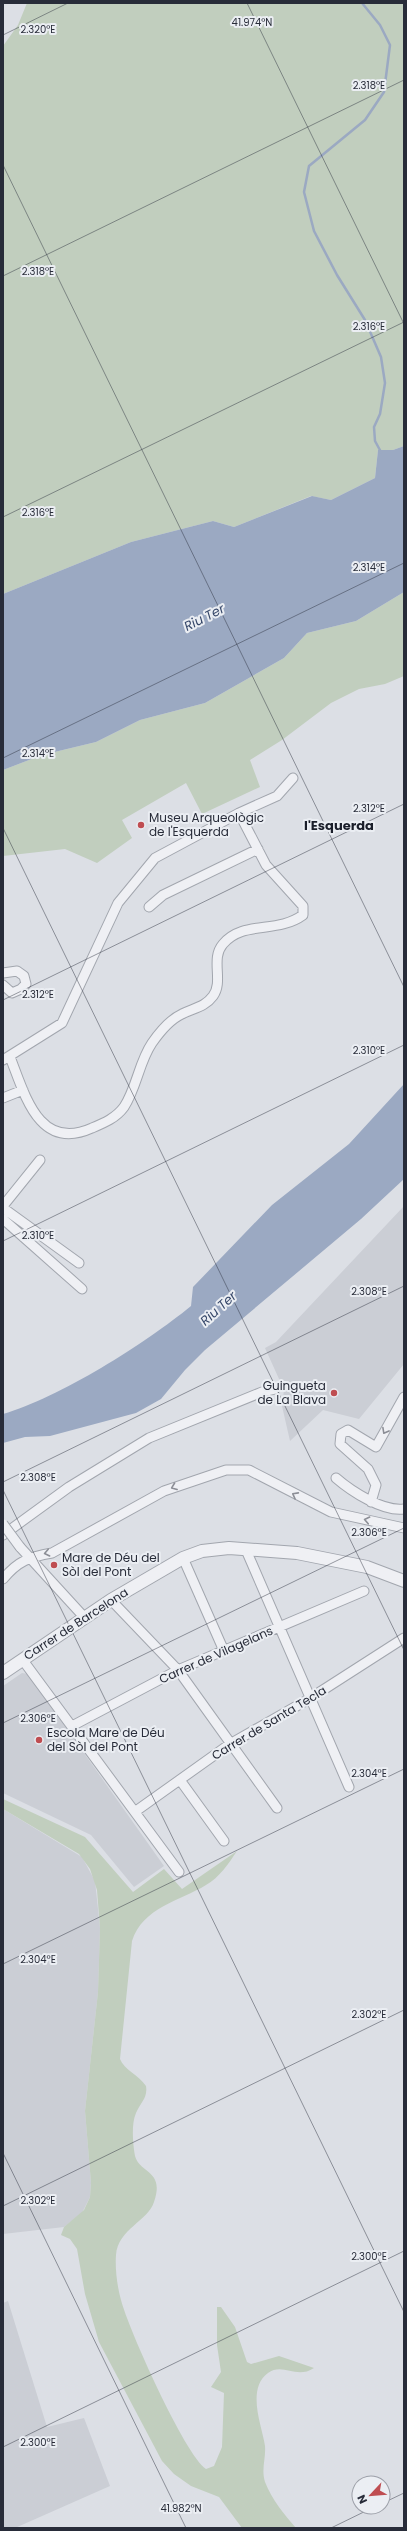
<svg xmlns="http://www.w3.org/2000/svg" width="407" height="2531" font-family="Poppins,sans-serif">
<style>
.built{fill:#cbced5}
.green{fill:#c1cebe}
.water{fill:#9ba9c2}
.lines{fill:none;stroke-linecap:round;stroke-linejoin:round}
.stream{stroke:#9ba9c2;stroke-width:2.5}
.minor-casing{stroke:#a2a6ae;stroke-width:11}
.tertiary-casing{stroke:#a2a6ae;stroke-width:14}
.minor{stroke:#eff0f4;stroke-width:9}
.tertiary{stroke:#eff0f4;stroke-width:12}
.minor-bridge-casing{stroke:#a2a6ae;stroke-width:11;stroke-linecap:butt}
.minor-bridge{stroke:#eff0f4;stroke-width:9}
.oneway{stroke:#8c8e96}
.ticks{fill:none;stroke:#282c39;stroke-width:1;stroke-opacity:0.45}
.poi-dot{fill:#bf4d51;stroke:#ebeef3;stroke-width:1.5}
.labels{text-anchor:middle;stroke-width:4;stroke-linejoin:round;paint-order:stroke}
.poi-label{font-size:12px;fill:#282c39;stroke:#ebeef3;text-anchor:start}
.street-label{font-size:12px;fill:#282c39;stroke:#ebeef3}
.water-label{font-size:13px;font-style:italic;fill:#364769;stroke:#ebeef3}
.neighbourhood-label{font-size:13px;font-weight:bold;fill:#1a1e2a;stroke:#ebeef3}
.ticks-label{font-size:10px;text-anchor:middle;fill:#282c39;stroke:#ebeef3;stroke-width:4;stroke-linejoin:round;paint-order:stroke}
</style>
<rect width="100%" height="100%" fill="#dcdfe5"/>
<path class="built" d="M404,1206V1364L359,1419L323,1410L290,1441L282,1406L284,1390L265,1348L276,1342Z
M22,1673L28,1674L164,1866L134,1887L91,1835L3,1793V1686Z
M3,1809L82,1857L95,1881L100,1928L98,1992L85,2111L91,2183L90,2197L82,2213L64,2227L3,2234Z
M8,2301L47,2427L84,2418L110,2486L15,2528H3V2303Z"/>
<path class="green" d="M27,3H404V446L393,450H378L375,478L331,500L311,496L234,527L213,521L131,542L3,594V46L18,25Z
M404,592V676L385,684L359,689L331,703L282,740L250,760L260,787L202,814L186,783L122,820L132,838L97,863L65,849L3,856V770L42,755L96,742L140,720L205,703L284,658L307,633L356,621Z
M3,1799L85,1837L133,1892L164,1869L182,1889L237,1851C229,1863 219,1878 206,1885C180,1901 143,1907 132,1941L120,2059C124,2070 139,2075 146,2086C148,2098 140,2103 136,2113C131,2124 133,2145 135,2156C140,2174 165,2170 154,2202C148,2221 118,2229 116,2255C115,2268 117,2286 121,2300C128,2328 185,2455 206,2469L214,2466L222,2447L224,2393L211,2387L221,2372L217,2345V2307H221L235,2327L247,2362L251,2364L279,2356L314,2368C296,2380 283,2362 268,2373C246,2389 262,2426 265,2446C266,2459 261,2469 265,2482C272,2500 284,2514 296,2528H242L219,2497L191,2486L174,2474L162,2461L99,2342L85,2294L77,2249L70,2239L61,2235L64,2227L84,2210L90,2197L91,2183L85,2111L98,1992L100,1928L97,1890L90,1869L79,1854L3,1809Z"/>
<path class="water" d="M404,446V592L356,621L307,633L284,658L205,703L140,720L96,742L42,755L3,770V594L131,542L213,521L234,527L312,496L331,500L375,478L378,450H393Z
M404,1084V1179L361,1219L205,1350L185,1370L161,1399L136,1413L50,1436L25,1437L3,1443V1414C59,1398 146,1343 191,1306L193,1287L272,1205L349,1144Z"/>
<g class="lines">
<path class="stream" d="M362,3L380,25L390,45L384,92L365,120L309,166L304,192L314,231L337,275L365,320L381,357L385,383L380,414L374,427L375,441L381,452"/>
<defs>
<path id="minor" d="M149,907L163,895L258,849
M3,973L17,971L24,976L26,984L21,989L12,993L3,985
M10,1057C25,1095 39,1152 92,1128C104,1123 116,1118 124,1107C137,1087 139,1062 152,1043C159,1033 171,1019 182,1014C194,1008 205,1007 213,996C224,981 210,959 223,944C243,920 277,934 303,915V906L266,865L239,813
M3,1060L62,1023L118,903L155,858L239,813L277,796L293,778
M3,1098L23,1090
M3,1206L40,1160
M3,1208L79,1263
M3,1219L82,1289
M336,1478C351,1491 383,1512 404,1509
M371,1502L376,1485L368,1469L340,1444L341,1434L348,1430L376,1447L404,1397
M3,1535L69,1487L149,1438L262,1392L275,1389
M20,1547L84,1617
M246,1550L349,1787
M183,1558L224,1651
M3,1579C18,1561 29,1557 52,1553L164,1491L226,1470H249L331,1512L404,1528
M111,1600L178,1670L277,1808
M22,1659L179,1872
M72,1726L178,1670L364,1591
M180,1780L224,1841
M136,1811L230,1744L309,1699L404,1638"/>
<path id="tertiary" d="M3,1673L111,1600L183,1558L202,1551L229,1548L297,1553L367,1567L404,1581"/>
</defs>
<use href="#minor" class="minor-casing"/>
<use href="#tertiary" class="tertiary-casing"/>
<use href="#minor" class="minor"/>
<use href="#tertiary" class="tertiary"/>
<defs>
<path id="minor-bridge" d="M3,1524L20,1547"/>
</defs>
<use href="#minor-bridge" class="minor-bridge-casing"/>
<use href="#minor-bridge" class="minor-bridge"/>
</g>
<defs><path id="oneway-chevron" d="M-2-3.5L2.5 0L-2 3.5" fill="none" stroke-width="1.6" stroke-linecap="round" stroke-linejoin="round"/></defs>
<g class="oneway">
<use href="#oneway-chevron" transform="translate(385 1431) rotate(119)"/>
<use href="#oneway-chevron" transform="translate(174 1487) rotate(159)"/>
<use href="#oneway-chevron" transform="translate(295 1495) rotate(-152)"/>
<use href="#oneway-chevron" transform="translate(367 1520) rotate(-168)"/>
<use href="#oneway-chevron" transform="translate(47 1553) rotate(168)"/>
</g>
<path class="ticks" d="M247,3L404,324M3,35L68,3M3,165L404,987M3,276L404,80M3,517L404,322M3,758L404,563M3,828L404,1650M3,1000L404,804M3,1241L404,1045M3,1482L404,1286M3,1490L404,2312M3,1723L404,1528M3,1964L404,1769M3,2153L186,2528M3,2206L404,2010M3,2447L404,2251M383,2503L404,2493M331,2528L374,2507"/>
<g class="poi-dot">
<circle cx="141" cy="825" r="4"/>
<circle cx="334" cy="1393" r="4"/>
<circle cx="54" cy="1565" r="4"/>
<circle cx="39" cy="1740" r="4"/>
</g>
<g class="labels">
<g class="poi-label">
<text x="149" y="822">Museu Arqueològic<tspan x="149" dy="14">de l'Esquerda</tspan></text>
<text x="326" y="1390" text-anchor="end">Guingueta<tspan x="326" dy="14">de La Blava</tspan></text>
<text x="62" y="1562">Mare de Déu del<tspan x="62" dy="14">Sòl del Pont</tspan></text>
<text x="47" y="1737">Escola Mare de Déu<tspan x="47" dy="14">del Sòl del Pont</tspan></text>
</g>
<g class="street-label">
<text transform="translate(76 1624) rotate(-33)" y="4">Carrer de Barcelona</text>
<text transform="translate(216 1655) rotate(-24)" y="4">Carrer de Vilagelans</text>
<text transform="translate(269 1723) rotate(-31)" y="4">Carrer de Santa Tecla</text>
</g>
<g class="water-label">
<text transform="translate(204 617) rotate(-27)" y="5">Riu Ter</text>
<text transform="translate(218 1308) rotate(-42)" y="5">Riu Ter</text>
</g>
<g class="neighbourhood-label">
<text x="339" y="830">l'Esquerda</text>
</g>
</g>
<g class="ticks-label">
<text x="252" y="26">41.974°N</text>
<text x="38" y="33">2.320°E</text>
<text x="369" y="89">2.318°E</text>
<text x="38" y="275">2.318°E</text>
<text x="369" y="330">2.316°E</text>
<text x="38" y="516">2.316°E</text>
<text x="369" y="571">2.314°E</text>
<text x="38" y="757">2.314°E</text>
<text x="369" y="812">2.312°E</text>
<text x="38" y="998">2.312°E</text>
<text x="369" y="1054">2.310°E</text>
<text x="38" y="1239">2.310°E</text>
<text x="369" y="1295">2.308°E</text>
<text x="38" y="1481">2.308°E</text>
<text x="369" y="1536">2.306°E</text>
<text x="38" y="1722">2.306°E</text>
<text x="369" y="1777">2.304°E</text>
<text x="38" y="1963">2.304°E</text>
<text x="369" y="2018">2.302°E</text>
<text x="38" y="2204">2.302°E</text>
<text x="369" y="2260">2.300°E</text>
<text x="38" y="2446">2.300°E</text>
<text x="181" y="2512">41.982°N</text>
</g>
<rect width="407" height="2531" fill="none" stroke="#282c39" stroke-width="8"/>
<g transform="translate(371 2495) rotate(244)"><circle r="19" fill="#ebeef3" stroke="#9da0a9"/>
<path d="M0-3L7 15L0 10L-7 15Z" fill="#bf4d51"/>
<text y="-6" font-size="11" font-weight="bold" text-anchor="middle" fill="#282c39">N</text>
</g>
</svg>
